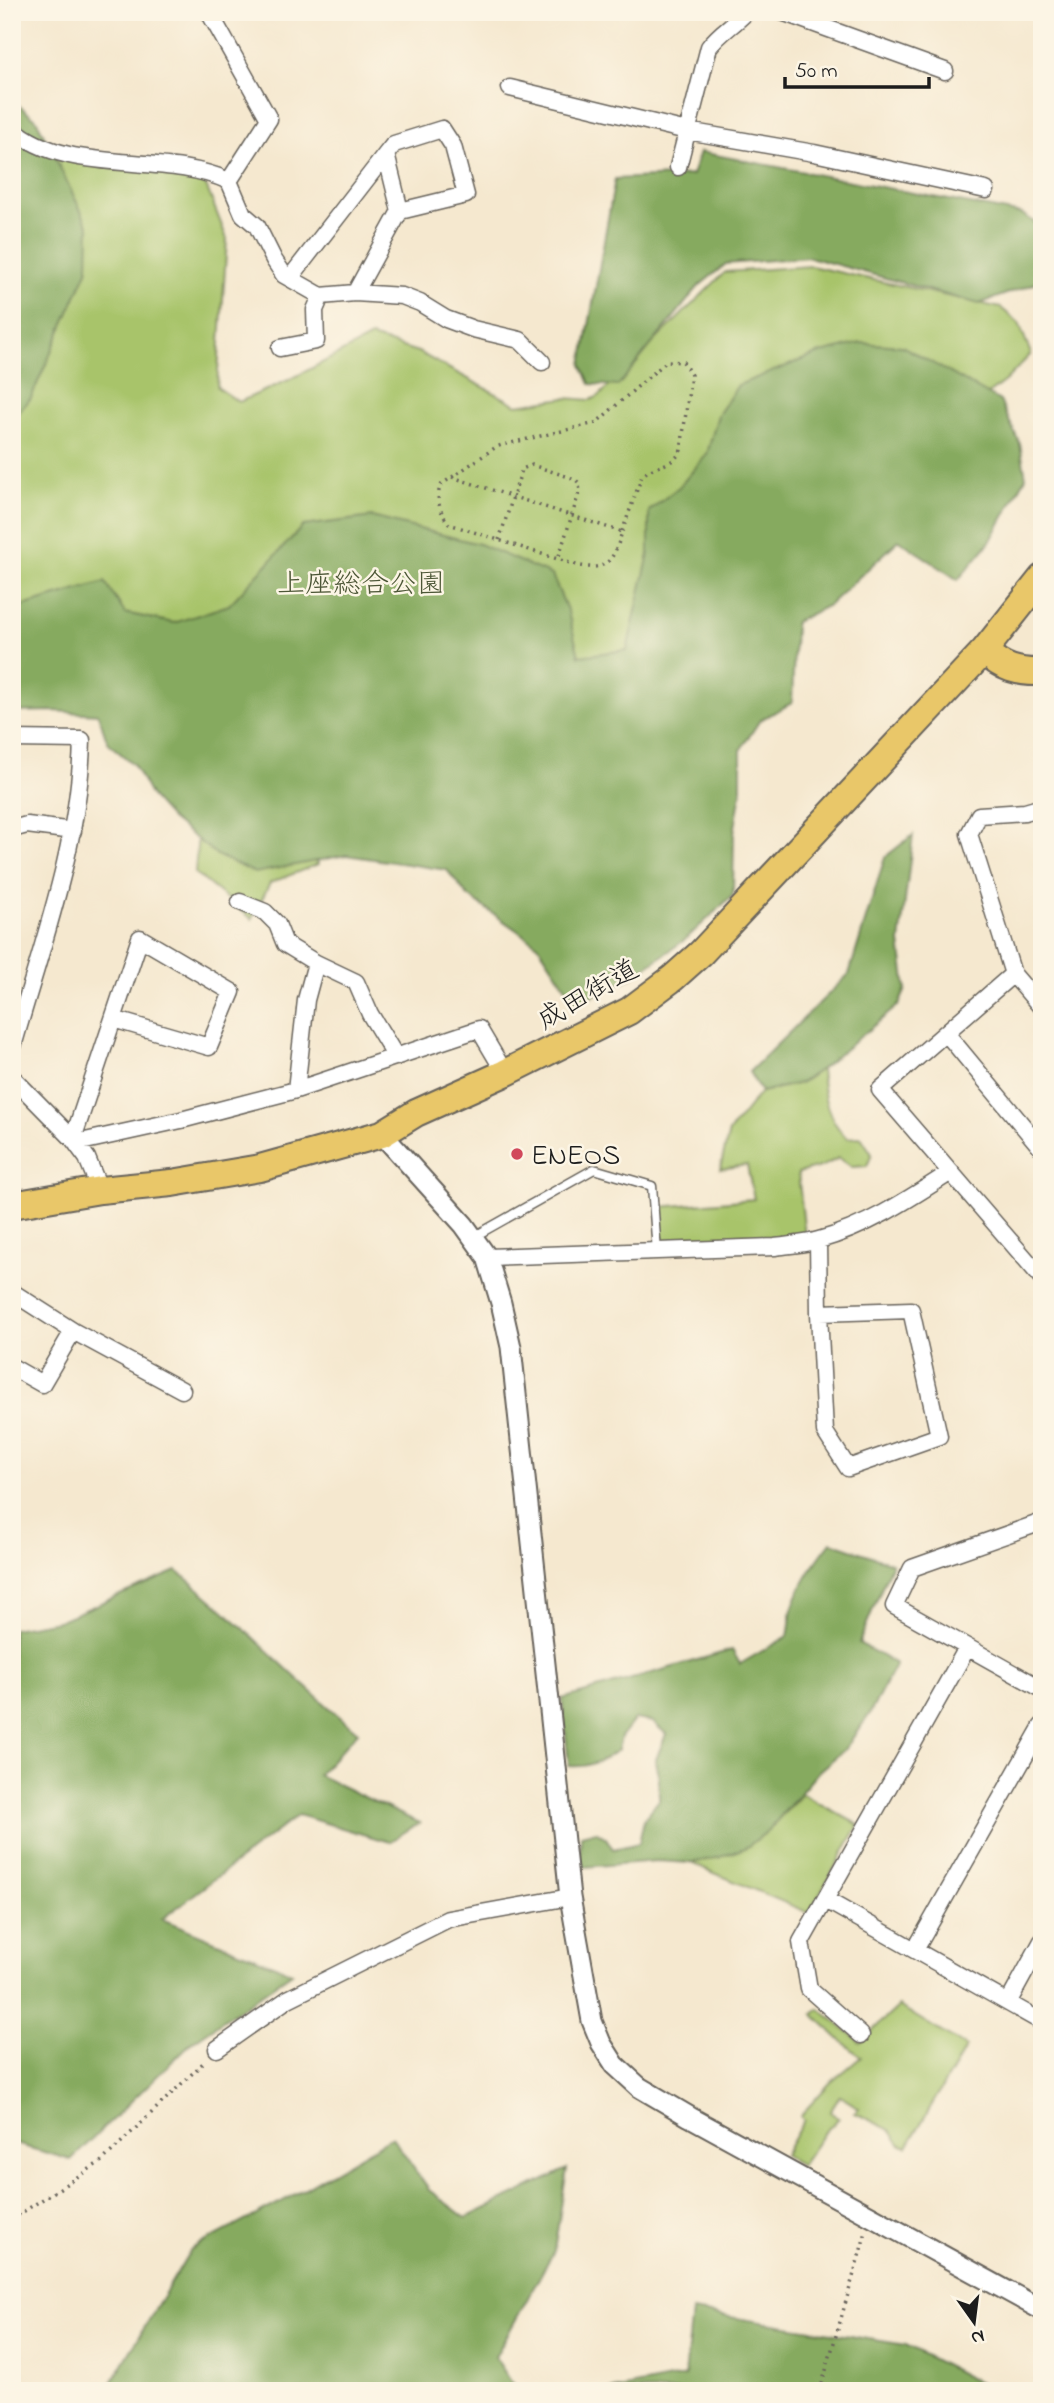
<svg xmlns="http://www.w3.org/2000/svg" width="1054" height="2403" font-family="'Indie Flower','Klee One',sans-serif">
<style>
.green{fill:#a8c46a;stroke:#627043;stroke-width:2}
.forest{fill:#86aa5e;stroke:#51633d;stroke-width:2}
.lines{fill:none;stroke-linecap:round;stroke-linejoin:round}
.service-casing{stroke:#68635b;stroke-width:11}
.minor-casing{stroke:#68635b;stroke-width:19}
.tertiary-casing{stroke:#68635b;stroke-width:23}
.trunk-casing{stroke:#68635b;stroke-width:30}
.path{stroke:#68635b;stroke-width:3.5;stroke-dasharray:2 5;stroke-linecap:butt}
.service{stroke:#fff;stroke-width:8}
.minor{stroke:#fff;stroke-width:16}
.tertiary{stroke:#fff;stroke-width:19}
.trunk{stroke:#e9c769;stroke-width:26}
.poi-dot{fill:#d1495b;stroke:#fcf5e5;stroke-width:2.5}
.labels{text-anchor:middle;stroke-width:5;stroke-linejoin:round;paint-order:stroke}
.park-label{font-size:28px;fill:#4d5737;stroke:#fcf5e5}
.street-label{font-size:28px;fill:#1c1c1c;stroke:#fcf5e5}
.poi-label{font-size:28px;fill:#1c1c1c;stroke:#fcf5e5;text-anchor:start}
</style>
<rect width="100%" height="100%" fill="#fcf5e5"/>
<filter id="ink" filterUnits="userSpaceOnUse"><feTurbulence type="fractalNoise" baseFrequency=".0143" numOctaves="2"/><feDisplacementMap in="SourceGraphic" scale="14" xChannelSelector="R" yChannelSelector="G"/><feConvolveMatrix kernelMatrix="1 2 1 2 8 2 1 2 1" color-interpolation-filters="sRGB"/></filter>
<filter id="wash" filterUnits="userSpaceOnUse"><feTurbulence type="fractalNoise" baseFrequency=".00686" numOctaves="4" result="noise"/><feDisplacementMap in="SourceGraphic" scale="28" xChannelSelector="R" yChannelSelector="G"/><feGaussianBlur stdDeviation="1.57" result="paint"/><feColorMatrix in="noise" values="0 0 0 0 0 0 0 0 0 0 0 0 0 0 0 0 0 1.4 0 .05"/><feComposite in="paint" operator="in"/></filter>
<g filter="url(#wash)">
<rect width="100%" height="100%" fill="#f5e8cf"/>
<path class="green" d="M12,129L36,146L199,175L207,188L227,239L217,387L239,402L293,378L371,337L418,352L517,405L565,398L591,400L599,396L725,272L811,266L1001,308L1019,323L1031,354L1006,380L974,405L891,381L612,984L589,999L502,882L316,792L318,864L270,883L252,919L195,873L201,794L12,637Z
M821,1069C823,1096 827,1119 847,1138L861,1137L872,1154L867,1166L852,1167L839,1158L823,1166L798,1173L805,1235L775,1240L662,1242L659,1207L754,1199L747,1165L720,1169L729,1132L761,1092L800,1083Z
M802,1794L859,1825L809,1913L691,1863L721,1857L769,1830Z
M899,2006L966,2047L907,2147L900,2144L890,2130L855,2113L859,2108L840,2096L830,2112L839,2118L823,2134L801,2166L784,2155L804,2120L800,2116L830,2083L861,2057L838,2038L813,2014L820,2009L860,2042Z"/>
<path class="forest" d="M18,105L36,119L89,227L88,269L31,398L12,420V106Z
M700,152L1022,214L1042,227V281L979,304L809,257L726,264L699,286L618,386L590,384L582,365L615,179L692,175Z
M861,343L902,346L1000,401L1020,444L1026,477L990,542L958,580L899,540L829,605L795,622L792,703L760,720L741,749V793L734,833L733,895L686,939L628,980L576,1003L538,945L468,896L447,870L346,855L255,873L218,856L171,819L151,797L134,765L108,743L98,714L53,711L12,712V609L105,582L125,613L174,623L229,605L303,526L372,517L479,544L552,575L568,612L579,656L627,650L649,554V511L680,486L707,454L718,415L738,385L817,354Z
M913,835L900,942L906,989L899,1005L821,1069L800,1083L761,1092L749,1072L849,974L885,857Z
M831,1542L892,1563L859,1643L896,1664L869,1715L844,1750L819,1771L769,1830L747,1847L721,1857L691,1863L657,1861L585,1867L580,1857L581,1835L596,1831L606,1838L613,1849L639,1843L644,1819L659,1800V1777L655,1762L666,1734L653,1722L635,1719L621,1737L618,1750C602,1761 588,1768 569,1766L562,1699L732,1650L740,1664L788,1636C790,1628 790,1618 792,1609C800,1585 815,1562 831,1542Z
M177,1571C241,1621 295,1681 358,1732L318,1775L419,1823L389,1842L298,1815L162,1919L292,1973L192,2042L71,2160L12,2143V1629L58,1621Z
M392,2137L429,2190L466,2218L567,2169L554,2251L495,2357L517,2391H107L191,2249L281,2202Z
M692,2311L906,2345L994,2391H609L685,2376Z"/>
</g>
<g filter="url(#ink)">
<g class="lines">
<defs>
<path id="service" d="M475,1236L594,1169L652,1186L657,1252"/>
<path id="minor" d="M209,12L269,119L229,181
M782,12L945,71
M510,88L687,131L814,153L986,190
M12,128C68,177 162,151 229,181L243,214L257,226L274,260L284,275L321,296L355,293L402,296L420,303L446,319L473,329L520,340L542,362
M678,167L709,47C719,33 734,25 746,12
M290,278L386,154L394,144L442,129L453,146L466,195L400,211L386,154
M355,293L400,211
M280,348L316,341L315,310L321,296
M12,739L82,740C80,844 40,950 12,1050
M1042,807L1025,812L979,815L969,834L1013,974L1042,1008
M12,829L27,825L73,831
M240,902L265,912L277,924L285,944L316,963L356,982L370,1014L396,1057
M1013,974L880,1090L1042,1278
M946,1033L1042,1149
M12,1077L73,1139L87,1158L100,1190
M296,1090L306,1000L316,963
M73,1139L140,938L232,992L209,1047L113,1019
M76,1143L181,1120L296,1090L479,1029L505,1073
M818,1241L819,1313L825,1432L848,1468L939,1436L911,1310L819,1313
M487,1257L775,1247C790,1245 805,1244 819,1240C867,1227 909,1199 951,1172
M12,1292L73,1331
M12,1367L42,1384L73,1331L182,1390
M1042,1522L912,1568L894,1606L1042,1689
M826,1900L1042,2022
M915,1950L1042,1726
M1008,2003L1042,1941
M861,2035L809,1989L801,1942L967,1648
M217,2049L288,1999L448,1919L570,1897"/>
<path id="tertiary" d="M382,1134L464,1225L487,1257L501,1303L511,1347L570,1897L592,2021L601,2043L615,2065L639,2087L690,2117L1042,2310"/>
<path id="trunk" d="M984,651C1002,668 1018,673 1042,672
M12,1205L100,1190L172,1183L260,1168L382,1134L416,1113L505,1073L629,1011L673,978L701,953L984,651L1042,578"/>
</defs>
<use href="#service" class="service-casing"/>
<use href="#minor" class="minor-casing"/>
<use href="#tertiary" class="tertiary-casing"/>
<use href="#trunk" class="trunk-casing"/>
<path class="path" d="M452,477L622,532C613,562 606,573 573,564L449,524C440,513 434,496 442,484L496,447L502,445L596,423L667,361L683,362L691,375L681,450C674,467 654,464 642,476L622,532
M499,540L522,469L532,465L575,479L578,482L580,490L558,559
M12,2219L102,2161L206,2060
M820,2391L866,2232"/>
<use href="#service" class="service"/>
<use href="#minor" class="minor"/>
<use href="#tertiary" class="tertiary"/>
<use href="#trunk" class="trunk"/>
</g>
</g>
<circle class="poi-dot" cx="517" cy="1154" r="7"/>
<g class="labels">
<g class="park-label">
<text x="361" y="592">上座総合公園</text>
</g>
<g class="street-label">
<text transform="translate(587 993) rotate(-30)" y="10">成田街道</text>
</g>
<g class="poi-label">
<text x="531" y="1164">ENEOS</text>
</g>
</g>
<rect width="1054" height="2403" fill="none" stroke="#fcf5e5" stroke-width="42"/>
<g transform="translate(974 2322) rotate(166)" stroke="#fcf5e5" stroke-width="5" paint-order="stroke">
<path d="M0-5L12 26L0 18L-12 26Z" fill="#1c1c1c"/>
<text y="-10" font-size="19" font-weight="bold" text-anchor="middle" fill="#1c1c1c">N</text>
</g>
<path d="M785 77v10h144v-10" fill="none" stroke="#1c1c1c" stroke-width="3.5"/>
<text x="795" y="77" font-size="21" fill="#1c1c1c" stroke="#fcf5e5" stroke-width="5" paint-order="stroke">50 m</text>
</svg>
